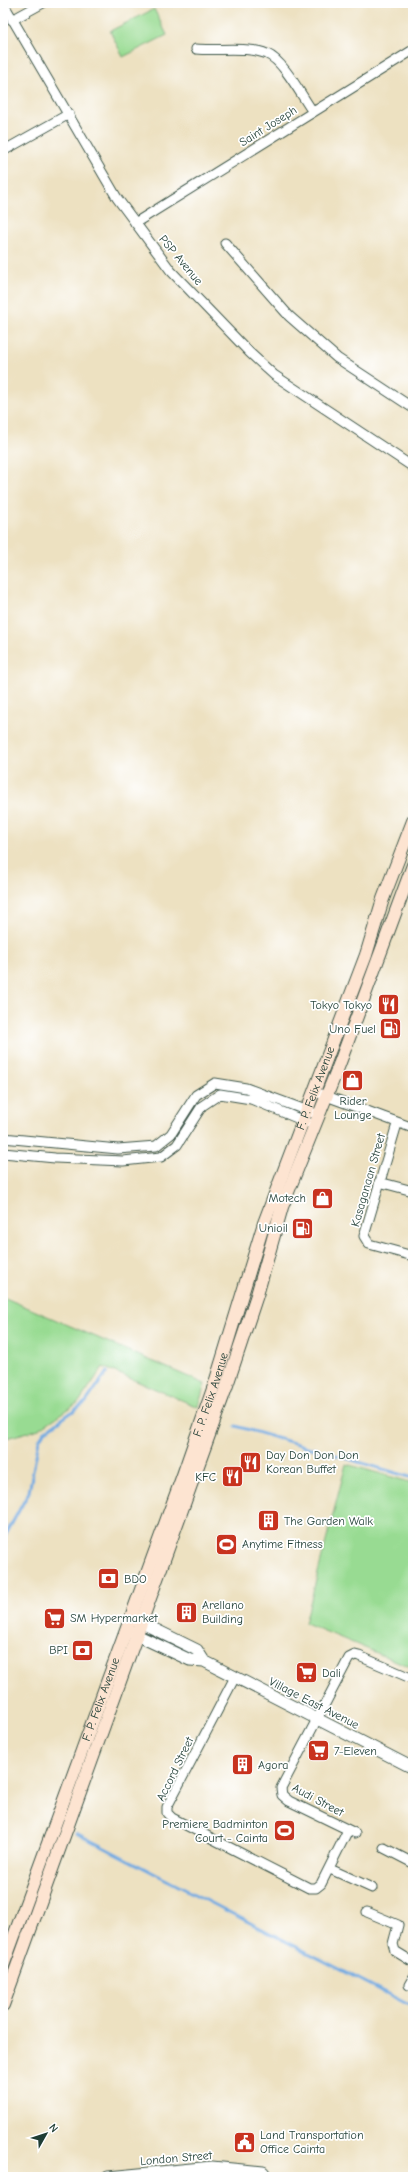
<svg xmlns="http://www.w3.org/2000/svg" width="416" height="2180" font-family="'Comic Neue',sans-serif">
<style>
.green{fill:#98db92;stroke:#5c8c63}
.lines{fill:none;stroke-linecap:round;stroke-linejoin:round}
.stream{stroke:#73abe2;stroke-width:3}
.minor-casing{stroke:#3e5649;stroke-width:11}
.tertiary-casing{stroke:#3e5649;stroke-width:13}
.secondary-casing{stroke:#3e5649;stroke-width:14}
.minor{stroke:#fff;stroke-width:9}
.tertiary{stroke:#fff;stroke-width:11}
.secondary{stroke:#fde4d1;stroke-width:12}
.labels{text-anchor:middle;stroke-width:3.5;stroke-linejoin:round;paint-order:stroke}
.street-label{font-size:12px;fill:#1f3d34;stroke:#fff}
.poi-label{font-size:12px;fill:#1f3d34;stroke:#fff;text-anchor:start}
</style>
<rect width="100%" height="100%" fill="#fff"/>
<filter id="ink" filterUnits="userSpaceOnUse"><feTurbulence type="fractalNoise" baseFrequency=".025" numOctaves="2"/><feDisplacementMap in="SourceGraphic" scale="8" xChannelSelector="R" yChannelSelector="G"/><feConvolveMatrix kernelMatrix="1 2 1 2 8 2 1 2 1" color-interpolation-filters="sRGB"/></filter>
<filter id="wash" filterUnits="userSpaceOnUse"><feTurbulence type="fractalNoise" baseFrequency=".012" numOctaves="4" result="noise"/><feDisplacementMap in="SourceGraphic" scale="16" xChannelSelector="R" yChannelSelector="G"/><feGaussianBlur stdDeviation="0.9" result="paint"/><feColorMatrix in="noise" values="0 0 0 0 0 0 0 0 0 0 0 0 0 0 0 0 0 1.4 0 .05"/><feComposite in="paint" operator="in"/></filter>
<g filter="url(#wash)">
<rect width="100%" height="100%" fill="#ede1c1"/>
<path class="green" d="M154,9L167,35L123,57L110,31Z
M3,1297L205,1384L198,1407L103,1367L79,1402L39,1429L3,1439Z
M346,1464L413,1483V1668L305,1623Z"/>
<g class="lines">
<path class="stream" d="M236,1426L413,1478
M3,1540L29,1492L39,1440L44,1432L86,1402L107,1372
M76,1833L413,2007"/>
</g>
</g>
<g filter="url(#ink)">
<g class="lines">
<defs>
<path id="minor" d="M3,3L117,198L171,271L250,353L274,375L413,467
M12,20L43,3
M196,49C217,51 249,46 267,54C284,61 302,97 313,112
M3,151L69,114
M135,223L413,50
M225,243L289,316L337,358L413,408
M321,1094L413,1128
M397,1124L364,1236L369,1244L413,1256
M3,1138L118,1149L156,1146L171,1134L196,1095L215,1083L246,1088L319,1115
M3,1153L55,1158L123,1161L161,1157L177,1145L202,1106L220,1094L251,1099L309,1123
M379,1182L413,1191
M235,1677L167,1807V1813L172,1818L309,1888H316L321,1884L348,1830
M355,1833L289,1801L282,1795L281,1788L349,1658L355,1655L359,1656L413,1679
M384,1848L413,1863
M330,1869L372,1888
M367,1912L398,1925L393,1944L395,1951L413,1962
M409,1985L413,1978"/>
<path id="tertiary" d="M134,1619L197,1650L204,1661
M130,1632L190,1660L204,1661L413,1768
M108,2177L212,2167L263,2172L267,2177"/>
<g id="secondary">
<path id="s1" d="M3,1966L183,1475L215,1383L264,1223L366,955L383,899L413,821"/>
<path d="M3,2005L226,1388L257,1295L282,1207L339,1065L413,865"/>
</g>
</defs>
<use href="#minor" class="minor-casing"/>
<use href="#tertiary" class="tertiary-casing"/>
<use href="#secondary" class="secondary-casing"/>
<use href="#minor" class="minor"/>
<use href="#tertiary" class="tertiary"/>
<use href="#secondary" class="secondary"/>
</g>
</g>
<defs>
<symbol id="restaurant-square" viewBox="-11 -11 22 22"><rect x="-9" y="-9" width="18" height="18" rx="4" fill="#c8321e" stroke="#fff"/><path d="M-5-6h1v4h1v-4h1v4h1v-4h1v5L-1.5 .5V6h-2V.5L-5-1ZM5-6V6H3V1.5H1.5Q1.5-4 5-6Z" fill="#fff"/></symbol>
<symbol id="fuel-square" viewBox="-11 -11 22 22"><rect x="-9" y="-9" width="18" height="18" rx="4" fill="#c8321e" stroke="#fff"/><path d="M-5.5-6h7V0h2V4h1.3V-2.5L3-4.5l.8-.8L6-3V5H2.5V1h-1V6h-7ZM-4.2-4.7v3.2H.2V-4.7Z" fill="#fff"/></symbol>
<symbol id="shop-square" viewBox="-11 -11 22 22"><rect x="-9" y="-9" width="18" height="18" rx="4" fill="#c8321e" stroke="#fff"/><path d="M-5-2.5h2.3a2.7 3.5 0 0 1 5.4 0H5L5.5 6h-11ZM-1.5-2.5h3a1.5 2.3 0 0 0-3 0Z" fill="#fff"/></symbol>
<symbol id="building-square" viewBox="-11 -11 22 22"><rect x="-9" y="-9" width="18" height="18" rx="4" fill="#c8321e" stroke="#fff"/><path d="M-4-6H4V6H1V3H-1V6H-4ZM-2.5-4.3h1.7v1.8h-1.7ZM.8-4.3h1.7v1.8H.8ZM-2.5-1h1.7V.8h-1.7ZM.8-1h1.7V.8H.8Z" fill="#fff"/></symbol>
<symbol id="stadium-square" viewBox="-11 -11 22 22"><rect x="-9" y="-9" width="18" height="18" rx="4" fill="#c8321e" stroke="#fff"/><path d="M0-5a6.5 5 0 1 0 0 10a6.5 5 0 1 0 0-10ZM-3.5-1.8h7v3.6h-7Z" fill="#fff"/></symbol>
<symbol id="bank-square" viewBox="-11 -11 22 22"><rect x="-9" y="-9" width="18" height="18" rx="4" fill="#c8321e" stroke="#fff"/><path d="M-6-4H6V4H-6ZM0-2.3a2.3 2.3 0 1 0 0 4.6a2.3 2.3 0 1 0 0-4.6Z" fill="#fff"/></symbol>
<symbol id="supermarket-square" viewBox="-11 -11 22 22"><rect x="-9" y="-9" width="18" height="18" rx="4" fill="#c8321e" stroke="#fff"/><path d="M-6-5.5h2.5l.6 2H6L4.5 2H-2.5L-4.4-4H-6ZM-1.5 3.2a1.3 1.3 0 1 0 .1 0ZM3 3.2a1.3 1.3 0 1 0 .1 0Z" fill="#fff"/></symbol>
<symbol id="civic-square" viewBox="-11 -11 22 22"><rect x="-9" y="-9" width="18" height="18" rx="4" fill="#c8321e" stroke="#fff"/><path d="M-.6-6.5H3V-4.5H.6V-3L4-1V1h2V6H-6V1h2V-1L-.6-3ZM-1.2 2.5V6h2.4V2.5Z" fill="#fff"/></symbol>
</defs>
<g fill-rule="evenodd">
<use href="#restaurant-square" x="376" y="992" width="25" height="25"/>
<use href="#fuel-square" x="378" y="1016" width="25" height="25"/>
<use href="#shop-square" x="340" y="1068" width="25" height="25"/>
<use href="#shop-square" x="310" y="1186" width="25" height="25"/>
<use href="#fuel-square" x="290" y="1216" width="25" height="25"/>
<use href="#restaurant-square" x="238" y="1450" width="25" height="25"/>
<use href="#restaurant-square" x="220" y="1464" width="25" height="25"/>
<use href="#building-square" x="256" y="1508" width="25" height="25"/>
<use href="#stadium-square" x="214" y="1532" width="25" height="25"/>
<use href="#bank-square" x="96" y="1566" width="25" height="25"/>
<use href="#building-square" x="174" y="1600" width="25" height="25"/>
<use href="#supermarket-square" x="42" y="1606" width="25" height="25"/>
<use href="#bank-square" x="70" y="1638" width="25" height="25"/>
<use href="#supermarket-square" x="294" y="1660" width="25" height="25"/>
<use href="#supermarket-square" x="306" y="1738" width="25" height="25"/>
<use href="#building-square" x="230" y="1752" width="25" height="25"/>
<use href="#stadium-square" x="272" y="1818" width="25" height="25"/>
<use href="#civic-square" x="232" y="2130" width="25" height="25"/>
</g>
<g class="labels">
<g class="street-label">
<text transform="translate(268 126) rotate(-32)" y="4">Saint Joseph</text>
<text transform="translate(181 260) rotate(50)" y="4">PSP Avenue</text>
<text dy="4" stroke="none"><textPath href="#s1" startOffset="932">F. P. Felix Avenue</textPath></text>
<text transform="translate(368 1180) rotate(-74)" y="4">Kasaganaan Street</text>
<text dy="4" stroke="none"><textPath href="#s1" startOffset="608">F. P. Felix Avenue</textPath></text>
<text dy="4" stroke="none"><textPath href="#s1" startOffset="284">F. P. Felix Avenue</textPath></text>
<text transform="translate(314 1703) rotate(27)" y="4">Village East Avenue</text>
<text transform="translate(175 1769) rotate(-64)" y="4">Accord Street</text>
<text transform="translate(318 1800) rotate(28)" y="4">Audi Street</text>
<text transform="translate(176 2158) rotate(-5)" y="4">London Street</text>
</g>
<g class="poi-label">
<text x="372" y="1009" text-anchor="end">Tokyo Tokyo</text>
<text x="376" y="1033" text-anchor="end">Uno Fuel</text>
<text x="353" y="1105" text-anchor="middle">Rider<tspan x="353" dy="14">Lounge</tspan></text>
<text x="306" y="1202" text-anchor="end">Motech</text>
<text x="288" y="1232" text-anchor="end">Unioil</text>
<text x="266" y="1459">Day Don Don Don<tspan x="266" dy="14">Korean Buffet</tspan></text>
<text x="216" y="1481" text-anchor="end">KFC</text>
<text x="284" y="1525">The Garden Walk</text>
<text x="242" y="1548">Anytime Fitness</text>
<text x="124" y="1583">BDO</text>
<text x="202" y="1609">Arellano<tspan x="202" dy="14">Building</tspan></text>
<text x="70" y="1622">SM Hypermarket</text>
<text x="68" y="1654" text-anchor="end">BPI</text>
<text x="322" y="1677">Dali</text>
<text x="334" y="1755">7-Eleven</text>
<text x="258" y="1769">Agora</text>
<text x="268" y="1828" text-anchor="end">Premiere Badminton<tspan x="268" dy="14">Court - Cainta</tspan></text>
<text x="260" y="2139">Land Transportation<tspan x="260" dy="14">Office Cainta</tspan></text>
</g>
</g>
<rect width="416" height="2180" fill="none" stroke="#fff" stroke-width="16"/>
<g transform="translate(46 2134) rotate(51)" stroke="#ffffff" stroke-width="3" paint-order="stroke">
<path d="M0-3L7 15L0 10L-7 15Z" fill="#1f3d34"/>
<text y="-6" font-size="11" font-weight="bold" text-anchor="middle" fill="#1f3d34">N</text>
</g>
</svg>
